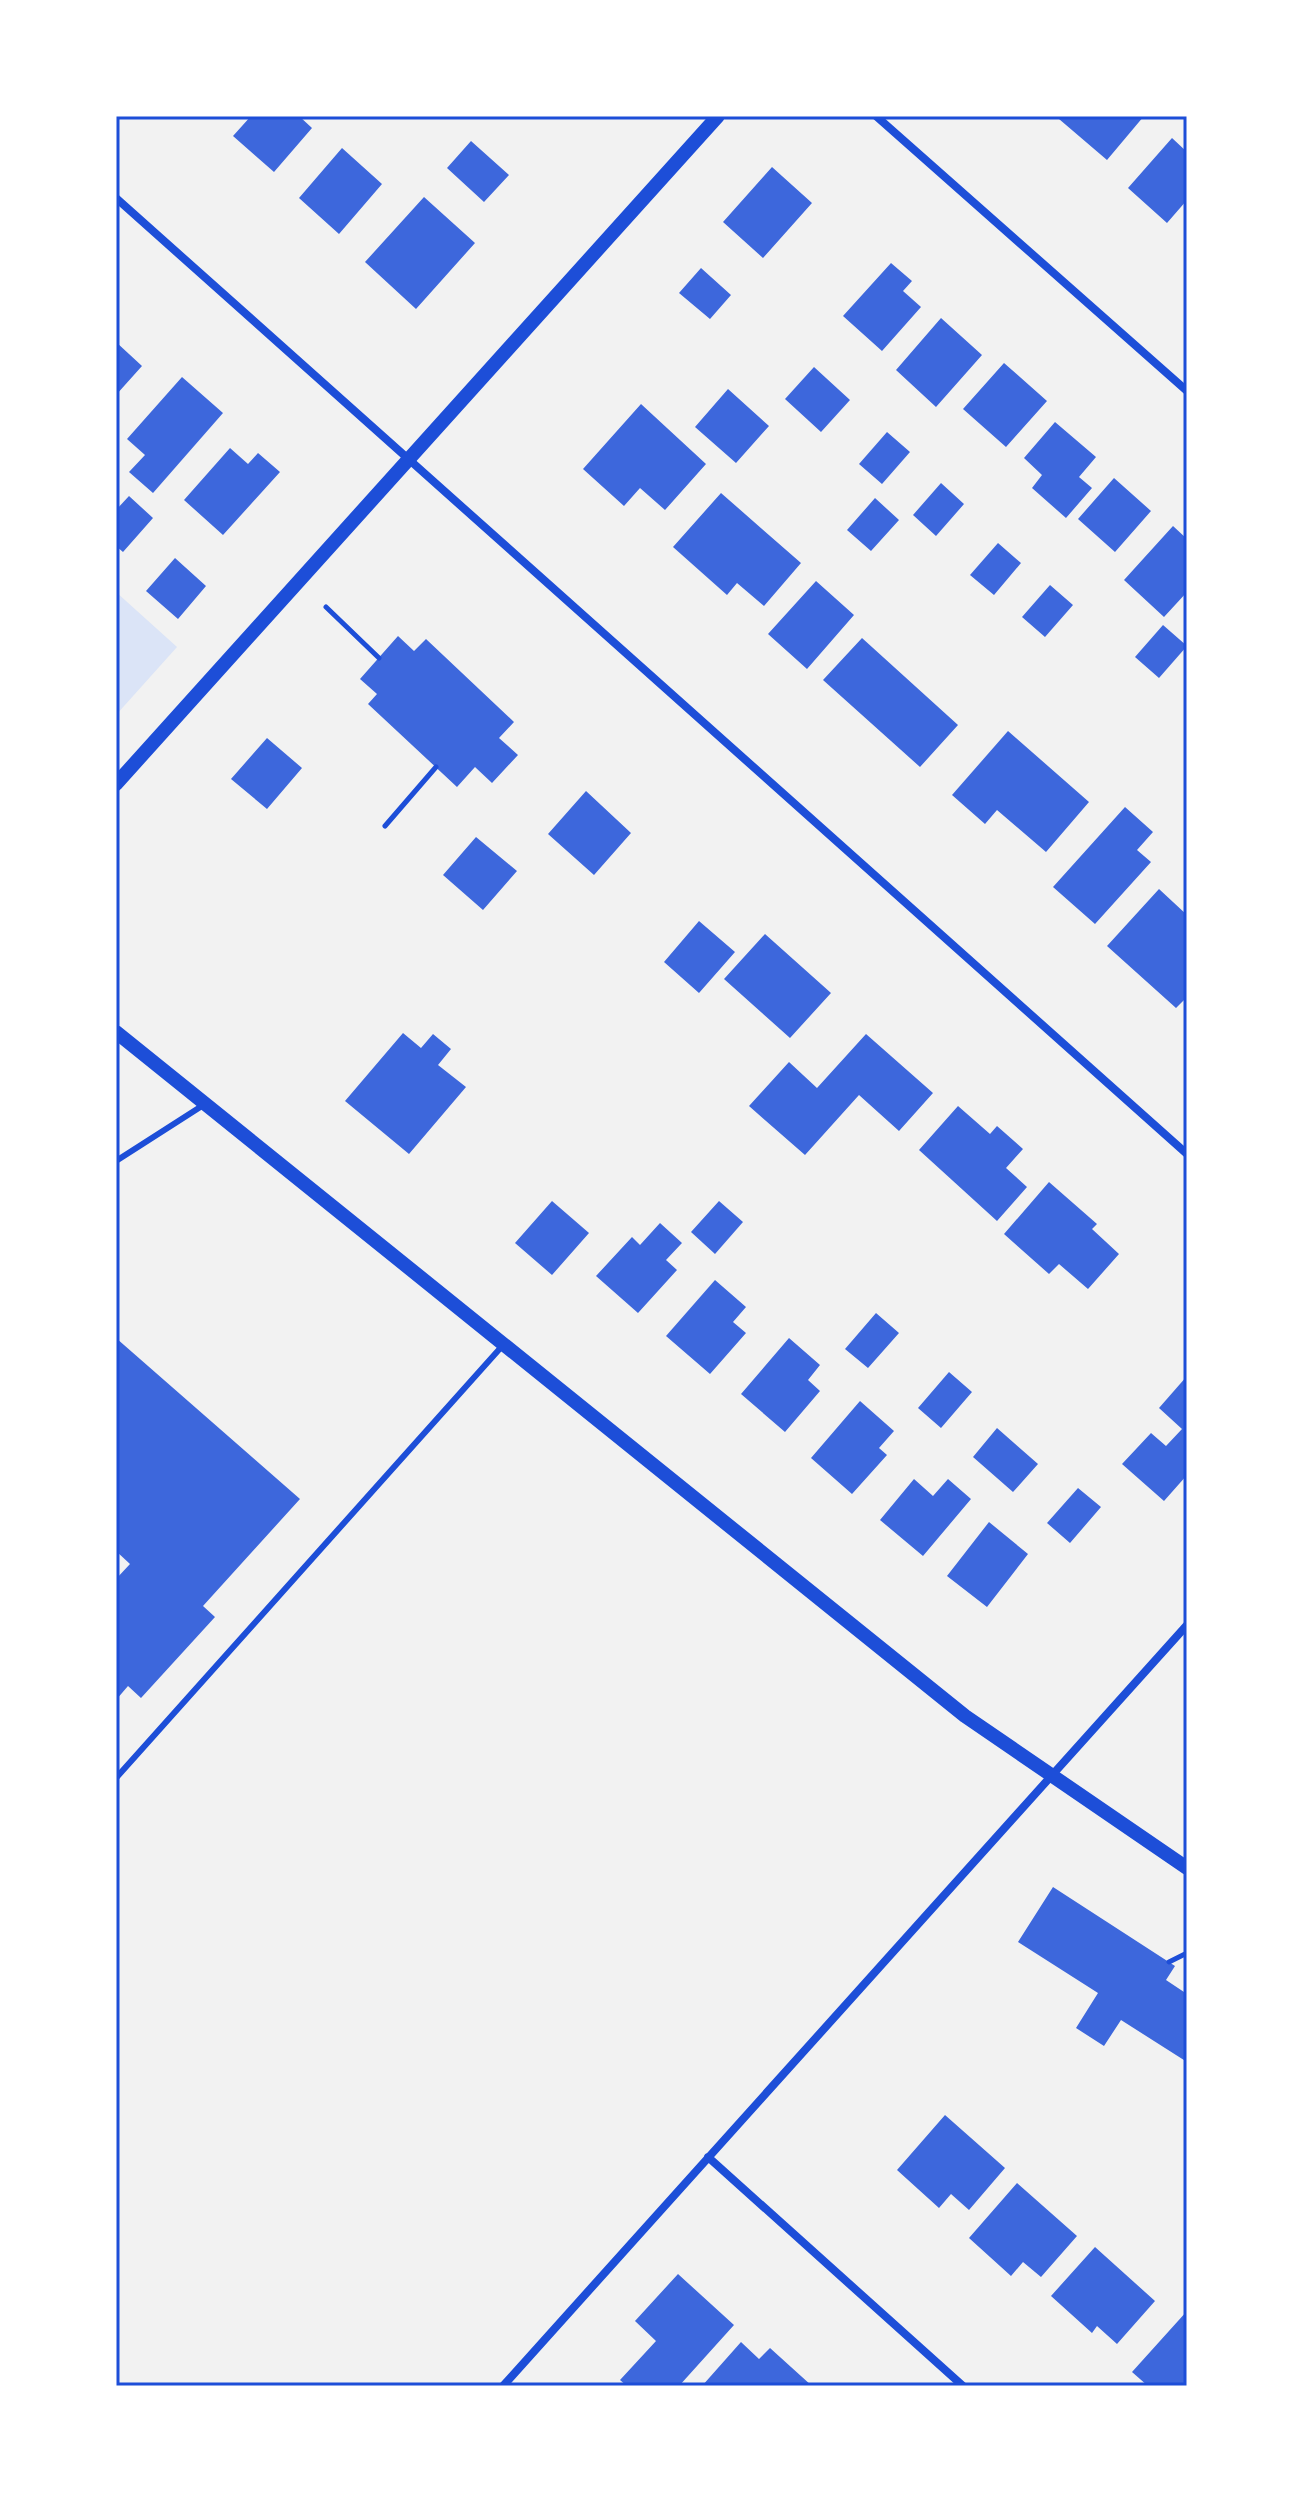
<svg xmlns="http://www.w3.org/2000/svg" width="1303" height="2502" font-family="Signika,sans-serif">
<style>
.green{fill:#dbe4f7}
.building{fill:#3d67dc}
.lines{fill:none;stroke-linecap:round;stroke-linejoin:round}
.path{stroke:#1d4ed8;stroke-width:5}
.service{stroke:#1d4ed8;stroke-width:6}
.minor{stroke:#1d4ed8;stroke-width:8}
.tertiary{stroke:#1d4ed8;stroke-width:14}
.neatline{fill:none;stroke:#1d4ed8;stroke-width:3}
</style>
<rect width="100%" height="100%" fill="#f2f2f2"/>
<path class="green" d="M116,592L177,647L116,715Z"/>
<path class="building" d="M251,116H299L312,128L274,172L233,136Z
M1062,116H1144L1107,160L1059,119Z
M1172,138L1187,152V200L1167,223L1128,188Z
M471,141L509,175L484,202L447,168Z
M342,148L382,184L339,234L299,198Z
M772,167L812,203L763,258L723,222Z
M424,197L475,243L416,309L365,262Z
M891,263L912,281L903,291L921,307L882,351L843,316Z
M701,268L731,295L710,319L679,293Z
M941,318L982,355L936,407L896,370Z
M116,342L142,366L116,395Z
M1004,363L1047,401L1006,447L963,409Z
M814,367L850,400L821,432L785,399Z
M182,377L223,413L153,493L129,472L145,455L127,439Z
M728,389L769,426L736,463L695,427Z
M641,404L706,464L665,510L640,488L624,506L583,469Z
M1055,422L1096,457L1079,477L1092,488L1066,518L1032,488L1042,475L1024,458Z
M887,432L910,452L882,484L859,464Z
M230,448L248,464L258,453L280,472L223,535L184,500Z
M1114,478L1151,511L1115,552L1078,519Z
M941,483L964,504L936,536L913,515Z
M721,493L801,563L764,606L737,583L727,595L673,547Z
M129,496L153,518L123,552L116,546V510Z
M875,498L899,520L871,551L847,530Z
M1173,526L1187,539V592L1164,617L1124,580Z
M998,543L1021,563L994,595L970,575Z
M175,558L206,586L178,619L146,591Z
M816,581L854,615L807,669L768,634Z
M1050,585L1073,605L1045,637L1022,617Z
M1163,625L1187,646L1159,678L1135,657Z
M398,636L414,651L426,639L514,722L499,738L518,755L492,783L475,767L457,787L368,704L377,694L360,679Z
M862,638L958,725L920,767L823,680Z
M1008,731L1089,802L1046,852L997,810L985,824L952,795Z
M267,738L302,768L267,809L231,779Z
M586,791L631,833L594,875L548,834Z
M1125,807L1153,832L1137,850L1151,862L1095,924L1053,887Z
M476,837L517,871L483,910L443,875Z
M1159,889L1187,915V997L1176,1008L1107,946Z
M699,921L735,952L699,993L664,962Z
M765,934L831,993L790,1038L724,979Z
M403,1033L421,1048L433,1034L451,1049L438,1065L466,1087L409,1154L345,1101Z
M866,1034L933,1093L899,1131L859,1095L805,1155L749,1106L789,1062L817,1088Z
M958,1106L990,1134L997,1126L1023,1149L1006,1168L1027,1187L997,1221L919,1150Z
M1049,1182L1097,1224L1092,1229L1119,1254L1088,1289L1059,1264L1049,1274L1004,1234Z
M552,1201L589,1233L552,1275L515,1243Z
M719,1201L743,1222L715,1254L691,1232Z
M660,1223L682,1243L666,1260L677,1270L638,1313L596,1276L632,1237L640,1245Z
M715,1280L746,1307L733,1322L746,1333L710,1374L666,1336Z
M876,1313L899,1333L868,1368L845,1349Z
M116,1338L300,1499L203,1606L215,1617L141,1698L128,1686L116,1700V1579L130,1564L116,1551Z
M789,1338L820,1365L808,1380L820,1391L785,1432L741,1394Z
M949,1372L972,1392L941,1428L918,1408Z
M1187,1376V1475L1164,1501L1122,1464L1151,1433L1166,1446L1182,1429L1159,1408Z
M860,1401L894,1431L879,1448L887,1455L852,1494L811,1458Z
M997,1428L1038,1464L1013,1492L973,1457Z
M914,1479L933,1496L948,1479L971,1499L923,1556L880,1520Z
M1078,1488L1101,1507L1070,1543L1047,1523Z
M989,1522L1028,1554L987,1607L947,1576Z
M1053,1887L1175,1966L1166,1980L1187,1994V2062L1121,2020L1104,2046L1076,2028L1098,1993L1018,1942Z
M945,2115L1005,2168L969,2210L951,2194L939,2208L897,2170Z
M1017,2183L1077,2236L1041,2277L1023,2262L1011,2276L969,2238Z
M1095,2247L1155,2301L1117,2344L1097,2326L1092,2333L1051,2296Z
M678,2274L734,2325L679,2386H627L620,2380L656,2341L635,2321Z
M1187,2311V2386H1148L1132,2372Z
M741,2342L759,2359L770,2348L812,2386H702Z"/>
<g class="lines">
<path class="path" d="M326,607L379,658
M385,826L436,767
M1169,1962L1187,1953"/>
<path class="service" d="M116,1161L205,1104
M116,1778L504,1344"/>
<path class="minor" d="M876,116L1187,391
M116,198L1187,1154
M708,2157L963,2386
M503,2386L1187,1625"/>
<path class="tertiary" d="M116,784L718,116
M116,1032L965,1716L1187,1868"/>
</g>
<rect width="1303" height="2502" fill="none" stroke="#ffffff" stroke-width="236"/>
<rect x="118" y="118" width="1067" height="2266" class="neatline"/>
</svg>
